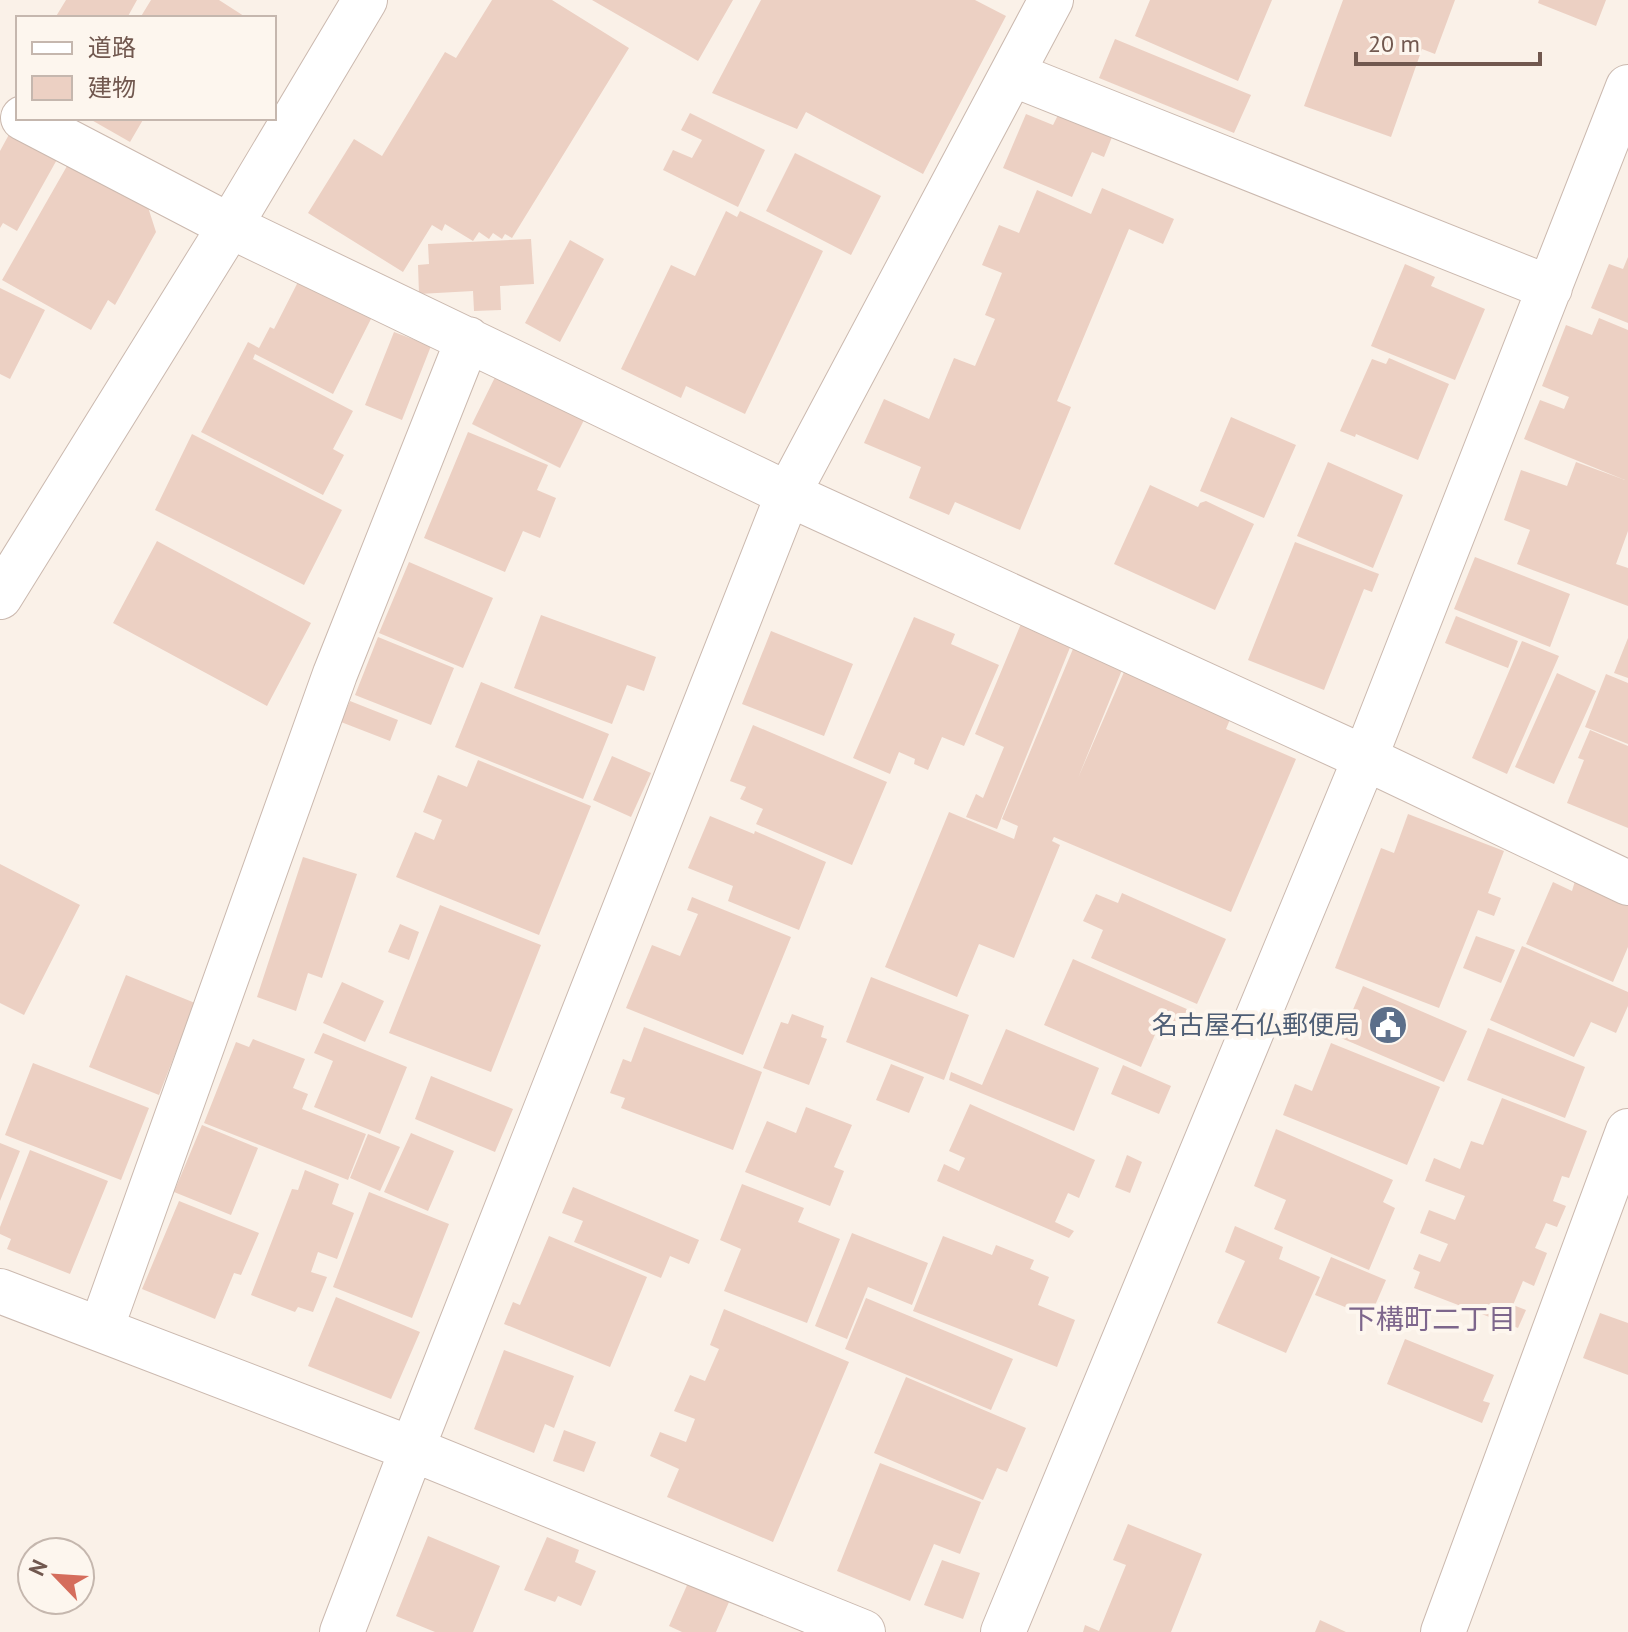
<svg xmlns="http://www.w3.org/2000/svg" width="1628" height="1632" font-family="'PT Sans','Noto Sans JP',sans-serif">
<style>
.building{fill:#ecd0c3}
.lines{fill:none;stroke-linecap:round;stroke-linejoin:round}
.minor-casing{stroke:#cbb9af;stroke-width:46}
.minor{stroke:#fff;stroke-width:44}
.labels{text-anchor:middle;stroke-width:8;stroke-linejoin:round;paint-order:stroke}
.service-label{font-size:26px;fill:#4e5e75;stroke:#fdf6ee;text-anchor:end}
.neighbourhood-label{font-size:28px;fill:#7d668c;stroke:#fdf6ee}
</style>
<rect width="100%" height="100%" fill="#faf1e8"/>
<path class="building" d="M66,0H137L127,18H55Z
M151,0H219L247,18H140Z
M492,0H552L629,48L512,238L505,234L502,239L493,233L489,239L479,232L473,241L445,224L442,231L432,225L403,272L308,213L354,139L382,156L445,52L456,58Z
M592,0H733L698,61Z
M761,0H975L1006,16L923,174L806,112L797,129L712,93Z
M1150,0H1272L1238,81L1135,36Z
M1343,0H1455L1435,54L1422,49L1391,137L1304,106Z
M1539,0H1606L1596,26L1538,3Z
M1115,39L1251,95L1234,133L1099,78Z
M690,113L765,150L738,207L663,170L673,150L692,158L702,140L681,130Z
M1026,114L1053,125L1058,115L1112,137L1104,157L1092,152L1072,197L1003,168Z
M88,118H144L130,142Z
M12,129L59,156L17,231L3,223L0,228V151Z
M795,153L881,196L851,255L766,211Z
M71,159L146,201L156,232L115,305L108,300L91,330L2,280Z
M1102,188L1174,219L1163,244L1129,229L1057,401L1071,407L1020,530L955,502L949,515L909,498L921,467L864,443L884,399L929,419L954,358L975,366L995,319L985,315L1002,273L982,265L999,225L1019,233L1037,190L1091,214Z
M726,211L737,217L740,211L823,251L745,414L686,386L681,398L621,369L671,265L695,276Z
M531,239L534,284L500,286L501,310L474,311L473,291L419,294L418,265L429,264L428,244Z
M570,240L604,259L560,342L525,323Z
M1628,257V323L1591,308L1609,264L1623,269Z
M1405,264L1435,277L1431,286L1485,309L1455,380L1371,346Z
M300,278L373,315L333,394L255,354L253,359L353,411L333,449L344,455L323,495L201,432L248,342L259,348L270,327L274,329Z
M0,288L45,310L10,379L0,374Z
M1599,318L1628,330V531L1616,564L1628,568V606L1517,564L1530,530L1504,520L1521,470L1567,486L1576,462L1625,480L1524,439L1540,400L1564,409L1569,397L1542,386L1566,325L1592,335Z
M394,332L431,346L402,420L365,405Z
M1389,358L1449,384L1418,460L1356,434L1355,437L1340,431L1372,359L1386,364Z
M500,367L589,410L560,468L472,424Z
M1231,417L1296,445L1264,518L1200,491Z
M468,432L548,465L537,490L556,498L540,538L523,531L505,572L424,538Z
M192,434L342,510L304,585L155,510Z
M1328,462L1403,495L1373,568L1297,536Z
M1150,485L1198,507L1200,503L1206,501L1254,524L1215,610L1114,564Z
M157,541L311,623L267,706L113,623Z
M1295,542L1379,574L1372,592L1364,589L1324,690L1248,660Z
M1475,557L1570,594L1550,647L1454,609Z
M409,562L493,598L463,668L379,633Z
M541,615L656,657L644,691L627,685L612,724L514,688Z
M1456,616L1518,641L1508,668L1445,643Z
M914,617L955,634L951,644L999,665L964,746L942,737L928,770L914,764L915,759L899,752L890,774L853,758Z
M1023,619L1073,640L997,829L966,817L976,794L983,798L1004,747L975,734Z
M771,631L853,664L824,736L742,704Z
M378,637L454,668L431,725L355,695Z
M1628,638V678L1614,673Z
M1522,641L1559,656L1507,774L1472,758Z
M1075,644L1124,665L1078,778L1124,672L1231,717L1226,729L1296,759L1231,912L1054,837L1052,841L1060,845L1014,958L979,944L957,997L885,967L949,812L1014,839L1018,826L1002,819Z
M1557,673L1596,691L1554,784L1515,767Z
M1606,674L1628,683V744L1585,727Z
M481,682L609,734L583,799L455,747Z
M350,701L398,720L390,741L341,722Z
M753,725L887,782L852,865L756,824L763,809L740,799L746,787L730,781Z
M1590,730L1628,746V828L1567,803L1584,760L1578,758Z
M612,756L651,773L631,817L593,800Z
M478,760L591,806L539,935L396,877L415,832L434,840L442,820L423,812L438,775L467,787Z
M1408,814L1504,851L1488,893L1501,898L1494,916L1478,910L1439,1008L1335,968L1381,848L1394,853Z
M710,816L754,834L755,831L826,862L799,930L728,901L733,886L688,868Z
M303,857L357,874L322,978L308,973L296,1011L257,997Z
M0,864L80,905L24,1015L0,1003Z
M1575,881L1628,904V947L1613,982L1526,944L1553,882L1572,891Z
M1122,893L1226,939L1197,1004L1091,958L1103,930L1083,921L1096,894L1118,903Z
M692,897L791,937L743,1055L626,1008L652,945L680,956L698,914L687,910Z
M440,905L541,945L491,1072L389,1033Z
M400,924L419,932L409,960L388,952Z
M1476,936L1515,950L1501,983L1463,968Z
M1522,946L1628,992V1006L1616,1033L1591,1022L1574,1057L1490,1020Z
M1073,959L1189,1010L1176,1038L1157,1030L1141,1067L1044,1025Z
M126,975L195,1003L159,1095L89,1067Z
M871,977L969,1015L944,1080L846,1042Z
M342,982L384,1001L365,1042L323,1023Z
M1363,986L1467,1031L1444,1082L1341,1038Z
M792,1014L824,1026L821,1037L827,1039L809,1085L763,1068L781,1022L788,1024Z
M644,1027L762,1072L733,1150L621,1108L625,1098L610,1093L623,1059L631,1062Z
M1488,1028L1585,1067L1565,1118L1467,1080Z
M1006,1029L1099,1068L1074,1131L949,1080L951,1072L982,1085Z
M323,1033L407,1067L380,1134L314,1107L333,1061L314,1053Z
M253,1039L305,1059L293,1088L308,1094L302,1109L366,1134L348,1180L204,1123L236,1042L249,1047Z
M1331,1043L1440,1087L1407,1165L1283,1115L1295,1084L1312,1091Z
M33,1063L149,1108L121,1180L5,1135Z
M891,1064L924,1077L909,1113L876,1100Z
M1123,1065L1171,1086L1159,1114L1111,1094Z
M431,1076L513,1109L495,1152L415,1119Z
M1502,1098L1587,1131L1569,1178L1562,1176L1553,1201L1566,1206L1557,1227L1546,1223L1535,1248L1547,1253L1534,1286L1523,1281L1513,1305L1526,1310L1518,1328L1414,1288L1420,1272L1413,1269L1419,1254L1440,1262L1448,1244L1420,1233L1429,1210L1455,1220L1465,1196L1425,1181L1434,1158L1460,1169L1471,1141L1483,1145Z
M970,1104L1095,1160L1079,1198L1068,1193L1055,1222L1074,1231L1069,1238L937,1181L944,1164L959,1171L965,1158L949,1151Z
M806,1107L852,1125L834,1167L844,1171L830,1206L745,1172L767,1121L796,1133Z
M202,1125L258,1148L231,1215L174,1192Z
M1276,1129L1393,1180L1383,1202L1395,1208L1369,1270L1274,1229L1286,1200L1254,1186Z
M411,1133L454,1151L428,1211L384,1192Z
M368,1134L400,1147L380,1191L350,1178Z
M0,1143L20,1151L0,1201Z
M30,1150L108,1181L70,1274L7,1249L11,1239L0,1234V1227Z
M1127,1155L1142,1162L1130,1193L1115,1187Z
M305,1170L339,1184L332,1204L354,1213L337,1259L318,1252L311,1272L327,1277L313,1312L298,1307L295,1312L251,1295L292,1189L298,1190Z
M742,1184L804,1208L798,1222L840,1239L807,1323L724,1291L741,1249L720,1240Z
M573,1187L699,1240L689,1264L670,1256L661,1278L574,1242L583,1221L562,1213Z
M369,1192L449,1224L412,1318L333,1287Z
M179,1201L259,1233L241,1275L234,1273L215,1319L142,1289Z
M1235,1226L1283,1247L1279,1259L1320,1277L1286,1353L1217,1323L1245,1261L1225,1252Z
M852,1233L928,1263L912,1305L868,1287L847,1339L815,1326Z
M549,1236L647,1277L610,1367L504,1324L513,1302L520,1305Z
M943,1236L992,1255L996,1245L1034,1260L1030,1269L1049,1277L1038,1305L1075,1320L1057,1367L913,1311Z
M1331,1257L1386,1280L1370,1317L1315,1295Z
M336,1297L420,1332L391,1399L308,1366Z
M866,1298L1013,1359L991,1410L845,1349Z
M724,1309L849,1362L773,1542L667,1497L679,1469L650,1456L660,1432L686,1442L695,1419L674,1411L690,1375L705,1381L719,1349L710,1345Z
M1600,1313L1628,1323V1375L1583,1358Z
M1405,1339L1494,1375L1483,1401L1490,1403L1482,1423L1387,1384Z
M504,1350L574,1376L554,1428L545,1424L534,1453L474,1429Z
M906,1377L1026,1428L1007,1472L997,1468L983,1500L874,1453Z
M564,1430L596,1442L584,1472L553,1461Z
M880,1463L981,1502L960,1554L934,1544L910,1601L837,1571Z
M1128,1524L1202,1554L1171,1632H1083L1085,1625L1099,1631L1126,1565L1113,1560Z
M428,1536L500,1566L473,1632H435L396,1616Z
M547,1537L579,1550L575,1562L596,1571L581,1606L558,1596L555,1602L524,1590Z
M942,1560L980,1573L963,1619L924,1605Z
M688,1583L729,1602L716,1632H682L669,1626Z
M1320,1620L1346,1632H1315Z"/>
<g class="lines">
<defs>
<path id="minor" d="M1012,74L1550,288
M23,118L230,226L788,494L1365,758L1628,883
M0,597L230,226L365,0
M0,1291L412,1449L863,1632
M101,1329L335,674L468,339
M342,1632L412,1449L788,494L1051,0
M1003,1632L1365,758L1628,87
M1443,1632L1628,1131"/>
</defs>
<use href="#minor" class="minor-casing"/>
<use href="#minor" class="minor"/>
</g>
<defs>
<symbol id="civic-disc" viewBox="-11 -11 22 22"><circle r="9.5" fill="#5c6f8a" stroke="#fdf6ee"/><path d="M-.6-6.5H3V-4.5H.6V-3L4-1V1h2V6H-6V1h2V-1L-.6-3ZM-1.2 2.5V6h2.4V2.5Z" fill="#fff"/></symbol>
</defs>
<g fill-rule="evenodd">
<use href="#civic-disc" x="1366" y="1003" width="44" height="44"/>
</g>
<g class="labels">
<g class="service-label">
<text x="1360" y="1034">名古屋石仏郵便局</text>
</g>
<g class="neighbourhood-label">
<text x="1432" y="1329">下構町二丁目</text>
</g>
</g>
<rect x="16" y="16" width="260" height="104" fill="#fdf6ee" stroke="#c5b7ae" stroke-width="2"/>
<rect x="32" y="42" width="40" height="12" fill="#ffffff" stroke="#c5b7ae" stroke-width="2"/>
<text x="88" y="56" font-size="24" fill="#71584f">道路</text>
<rect x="32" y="76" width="40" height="24" fill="#ecd0c3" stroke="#c5b7ae" stroke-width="2"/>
<text x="88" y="96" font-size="24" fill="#71584f">建物</text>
<g transform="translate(56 1576) rotate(295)"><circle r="38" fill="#fdf6ee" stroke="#c5b7ae" stroke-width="2"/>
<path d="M0-6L14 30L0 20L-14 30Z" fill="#d56d5c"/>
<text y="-12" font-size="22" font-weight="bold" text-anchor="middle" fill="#71584f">N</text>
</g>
<path d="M1356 52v12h184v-12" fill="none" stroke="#71584f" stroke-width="4"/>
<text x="1368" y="52" font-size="24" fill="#71584f" stroke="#fdf6ee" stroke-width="6" paint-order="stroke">20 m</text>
</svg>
